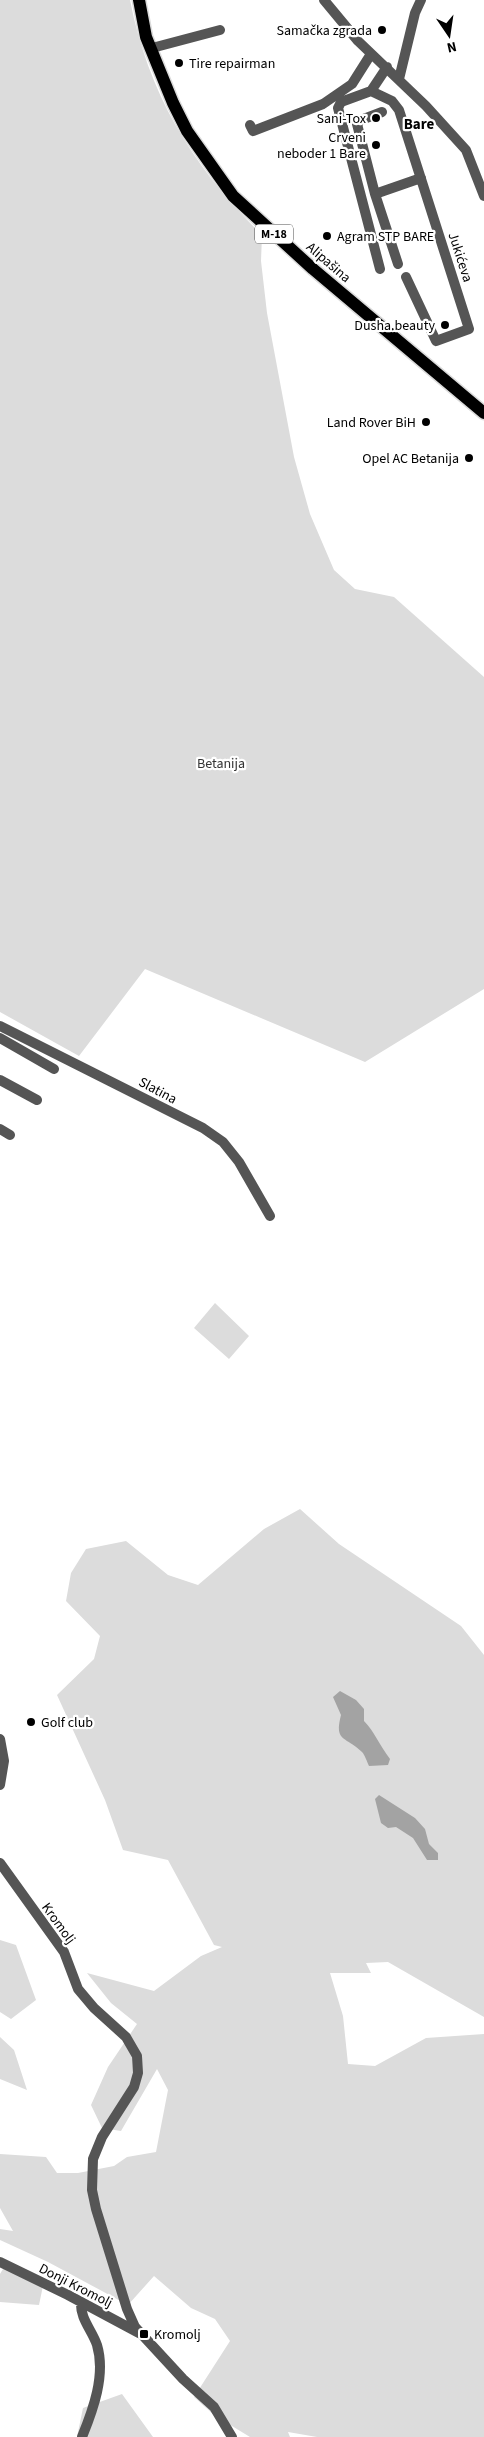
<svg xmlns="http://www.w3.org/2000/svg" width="484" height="2437" font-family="'Source Sans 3',sans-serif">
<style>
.green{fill:#dcdcdc}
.water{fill:#a3a3a3}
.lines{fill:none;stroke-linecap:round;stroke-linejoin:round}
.major-casing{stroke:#dbdbdb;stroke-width:15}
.minor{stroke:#555;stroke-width:10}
.major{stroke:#000;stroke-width:12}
.poi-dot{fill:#000;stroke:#fff;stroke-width:2}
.labels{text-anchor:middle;stroke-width:4.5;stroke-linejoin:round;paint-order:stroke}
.shield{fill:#fff;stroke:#4c4c4c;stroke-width:1}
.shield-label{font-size:12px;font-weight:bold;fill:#000}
.poi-label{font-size:14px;fill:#000;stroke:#fff;text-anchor:end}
.street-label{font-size:14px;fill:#000;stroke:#fff}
.park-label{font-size:14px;fill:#333;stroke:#fff}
.neighbourhood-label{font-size:15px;font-weight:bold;fill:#000;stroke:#fff}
</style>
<rect width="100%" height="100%" fill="#fff"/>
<path class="green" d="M0,0H130C149,96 193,167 262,235L261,261L267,313L294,457L310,514L334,570L355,589L394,597L484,677V989L365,1062L145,969L79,1056L0,1012Z
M215,1303L249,1336L229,1359L194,1328Z
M300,1509L339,1544L461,1626L484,1655V2017L388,1962L366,1963L371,1973H330L343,2016L348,2064L375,2066L426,2038L484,2034V2437H317L288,2432L290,2437H250L214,2415L194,2397L230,2341L215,2319L191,2308L154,2276L128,2305L48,2262L0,2240V2229L13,2231L0,2208V2154L46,2157L57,2173H78L114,2166L127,2157L156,2152L168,2090L157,2069L121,2131L102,2128L91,2105L108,2067L137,2024L111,2003L87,1973L154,1991L201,1956L222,1947L214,1945L168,1860L123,1850L105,1800L57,1695L94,1659L100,1636L66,1601L71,1573L86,1549L126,1541L168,1575L198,1585L264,1529Z
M0,1940L16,1945L36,2000L11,2019L0,2012Z
M0,2037L14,2050L27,2090L0,2079Z
M6,2264L44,2281L39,2305L0,2302V2274Z
M122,2394L153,2437H77L83,2408Z"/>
<path class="water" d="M340,1691L356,1700L364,1709V1721C374,1731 380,1746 390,1759L388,1765L369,1766C367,1762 365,1755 362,1752C345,1736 334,1742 341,1715L333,1697Z
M379,1795L415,1818L425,1829L429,1844L438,1853V1860H427L413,1838L396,1827L388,1828L381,1823L375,1799Z"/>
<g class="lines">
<defs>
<path id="major" d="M139,0L146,37L173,103L187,131L233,196L313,269L484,413"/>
</defs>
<use href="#major" class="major-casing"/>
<path class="minor" d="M324,0L358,41L426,106L466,150L484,196
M152,48L220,30
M399,79L415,13L421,0
M371,91L392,101L399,110L469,329L436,341L406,277
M250,125L253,131L323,104L352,84L371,54
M375,194L357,124L361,120L382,112
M398,264L375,194L421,178
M380,269L338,108L341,102L371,91L387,67
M0,1026L203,1128L223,1142L239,1162L270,1216
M0,1038L54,1069
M0,1080L37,1100
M0,1129L10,1135
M0,1739L4,1761L0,1785
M0,1863L64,1952L78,1989L94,2008L126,2037L137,2056L138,2073L134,2087L102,2137L93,2159L92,2190L96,2209L127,2309L135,2327L183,2379L214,2407L232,2437
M0,2262L68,2295L139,2333
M81,2302C80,2319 92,2330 97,2345C106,2375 93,2410 82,2437"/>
<use href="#major" class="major"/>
</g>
<g class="poi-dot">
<circle cx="382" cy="30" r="5"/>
<circle cx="179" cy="63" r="5"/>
<circle cx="376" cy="118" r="5"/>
<circle cx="376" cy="145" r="5"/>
<circle cx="327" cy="236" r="5"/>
<circle cx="445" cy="325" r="5"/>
<circle cx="426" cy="422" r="5"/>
<circle cx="469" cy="458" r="5"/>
<circle cx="31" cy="1722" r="5"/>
<rect x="139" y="2329" width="10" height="10" rx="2.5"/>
</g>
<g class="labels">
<rect class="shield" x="255" y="224.5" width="38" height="19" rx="4"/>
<g class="shield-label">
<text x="274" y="238">M-18</text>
</g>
<g class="poi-label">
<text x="372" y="35">Samačka zgrada</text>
<text x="189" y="68" text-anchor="start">Tire repairman</text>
<text x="366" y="123">Sani-Tox</text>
<text x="366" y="142">Crveni<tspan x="366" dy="16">neboder 1 Bare</tspan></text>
<text x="337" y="241" text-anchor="start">Agram STP BARE</text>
<text x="435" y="330">Dusha.beauty</text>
<text x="416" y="427">Land Rover BiH</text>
<text x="459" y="463">Opel AC Betanija</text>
<text x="41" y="1727" text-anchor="start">Golf club</text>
<text x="154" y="2339" text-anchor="start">Kromolj</text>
</g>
<g class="street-label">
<text transform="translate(461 257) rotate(72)" y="5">Jukićeva</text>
<text transform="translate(329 262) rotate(41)" y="5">Alipašina</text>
<text transform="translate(158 1090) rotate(28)" y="5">Slatina</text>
<text transform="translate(59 1923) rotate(54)" y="5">Kromolj</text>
<text transform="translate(76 2285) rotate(27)" y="5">Donji Kromolj</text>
</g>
<g class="park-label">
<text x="221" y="768">Betanija</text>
</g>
<g class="neighbourhood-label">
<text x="419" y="129">Bare</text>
</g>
</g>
<g transform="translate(449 35) rotate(167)" stroke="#ffffff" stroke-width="4" paint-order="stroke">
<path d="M0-4L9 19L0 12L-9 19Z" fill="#000000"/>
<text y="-8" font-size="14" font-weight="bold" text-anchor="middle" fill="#000000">N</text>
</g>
</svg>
